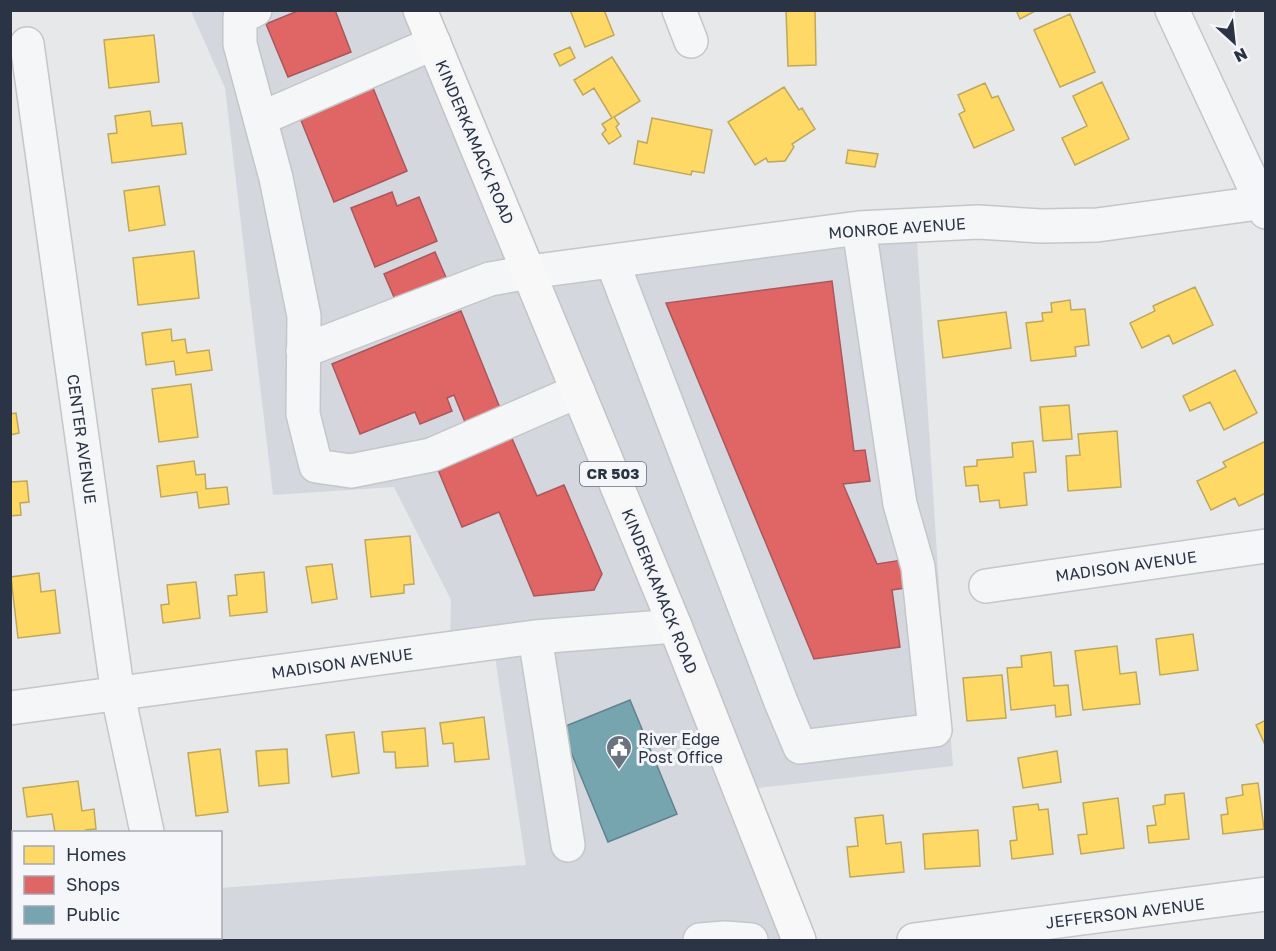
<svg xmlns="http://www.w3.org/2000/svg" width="1276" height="951" font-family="'Golos Text',sans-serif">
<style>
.built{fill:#d4d7dd}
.homes{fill:#ffd966;stroke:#bfa85c;stroke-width:1.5}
.shops{fill:#e06666;stroke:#aa575c;stroke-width:1.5}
.public{fill:#76a5af;stroke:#60838f;stroke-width:1.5}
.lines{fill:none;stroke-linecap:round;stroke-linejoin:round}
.minor-casing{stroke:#c4c6c8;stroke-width:36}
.major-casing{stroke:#c2c5c8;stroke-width:36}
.minor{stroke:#f5f6f7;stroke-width:33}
.major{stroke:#f8f8f8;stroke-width:33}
.labels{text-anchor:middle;stroke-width:6;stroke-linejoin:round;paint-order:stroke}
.shield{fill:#f4f6f9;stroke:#676e7b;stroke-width:1.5}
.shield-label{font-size:15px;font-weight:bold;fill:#2b3445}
.street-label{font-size:16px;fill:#2b3445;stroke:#f4f6f9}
.poi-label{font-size:16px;fill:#2b3445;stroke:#f4f6f9;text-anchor:start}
</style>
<rect width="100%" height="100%" fill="#e6e8ea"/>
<path class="built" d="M191,11H420L529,271L916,225L939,586L953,766L741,790L799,940H11L10,909L13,908L14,938H220L221,888L526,865L493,643L450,648L451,600L394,487L273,495L225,88Z"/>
<path class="homes" d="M570,10H604L614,35L585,47Z
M786,10H815L816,65L788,66Z
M1016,10H1037L1020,19Z
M1070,14L1095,72L1060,87L1034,30Z
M154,35L159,82L109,88L104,40Z
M570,47L575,58L560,66L554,54Z
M612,57L640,101L614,117L619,124L616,127L621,136L609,144L602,134L606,130L602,124L612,118L594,88L583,95L574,80Z
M1102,82L1129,139L1075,165L1062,138L1087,126L1073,96Z
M985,83L992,98L998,96L1014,130L974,148L959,114L965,111L958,95Z
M784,87L799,110L802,108L815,129L792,144L794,147L785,161L768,162L766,158L755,165L728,122Z
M150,111L152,126L182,123L186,154L112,163L108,134L117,133L115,116Z
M652,118L712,130L704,173L692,171L691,175L634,164L638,141L647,143Z
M848,150L878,154L875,167L846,163Z
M159,186L165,225L129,231L124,191Z
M194,251L199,298L138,305L133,258Z
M1195,287L1213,325L1173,344L1169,335L1142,348L1130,323L1155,311L1153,306Z
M1070,300L1071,310L1085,309L1089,345L1075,347L1076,356L1031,361L1026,323L1043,321L1042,313L1052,312L1051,303Z
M1006,312L1011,348L943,358L938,321Z
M171,329L172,341L185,339L187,353L209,350L212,370L176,375L174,361L146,365L142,333Z
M1235,370L1257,413L1224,430L1210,402L1190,411L1183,396Z
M191,384L198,437L159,442L152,389Z
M1069,405L1072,439L1043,441L1040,407Z
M16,413L19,433L10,435V414Z
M1117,431L1121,487L1068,491L1066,456L1080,455L1078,434Z
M1033,441L1036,472L1024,473L1027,505L1000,508L999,500L980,502L978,485L966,486L964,467L977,466V460L1013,457L1012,443Z
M1266,441V493L1239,506L1235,498L1211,510L1197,481L1226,467L1223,462Z
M194,461L196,475L205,474L206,489L227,487L229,504L199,508L197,492L161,497L157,466Z
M27,481L29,502L20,503L21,515L10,516V482Z
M410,536L414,584L404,585V593L371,597L365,540Z
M332,564L337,599L312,603L306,567Z
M264,572L267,612L230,616L228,596L237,595L235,575Z
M39,573L41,592L55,590L60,633L18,638L11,577Z
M196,582L200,618L163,623L161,605L169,604L167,585Z
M1193,634L1198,670L1160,675L1156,639Z
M1117,646L1120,674L1136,672L1140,704L1083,710L1075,651Z
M1051,652L1054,686L1068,685L1071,715L1056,717L1055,705L1011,710L1007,668L1022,667L1021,656Z
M1002,675L1006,718L967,721L963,678Z
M484,717L489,759L455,762L453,743L443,744L440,723Z
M1266,720V747L1256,725Z
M425,728L428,766L396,768L395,752H384L382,732Z
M354,732L359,773L332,777L326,735Z
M220,749L228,812L196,816L188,753Z
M287,749L289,783L259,786L256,751Z
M1057,751L1061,782L1023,788L1018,758Z
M78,781L82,811L94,809L96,829L86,830V832H55L52,814L27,817L23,788Z
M1258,783L1264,829L1223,834L1221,815L1228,814L1226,798L1243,795L1242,785Z
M1184,793L1189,839L1149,843L1147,826L1156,825L1153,806L1165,804V795Z
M1118,798L1124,848L1081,854L1078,835L1087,834L1083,803Z
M1038,804L1039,810L1048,809L1053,854L1012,859L1010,841L1017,840L1013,807Z
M883,815L886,844L901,842L904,872L850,877L847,847L858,846L855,818Z
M978,830L980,866L925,869L923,834Z"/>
<path class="shops" d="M300,10H335L351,52L288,77L266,24Z
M373,88L407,171L334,202L300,118Z
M392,192L397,206L419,197L437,241L375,267L351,208Z
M435,252L448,282L397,304L384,274Z
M832,281L854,451L865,450L870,481L843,484L877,564L902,560L905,588L892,590L900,647L814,659L666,303Z
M461,311L500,408L465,422L454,395L447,398L452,411L420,424L415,412L360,434L332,364Z
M510,434L537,496L564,485L602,574L594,590L534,596L499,512L462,527L436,465Z"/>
<path class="public" d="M630,700L677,814L608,842L561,728Z"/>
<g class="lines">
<defs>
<path id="minor" d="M255,10L240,17V44L276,178L304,316L303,414L316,466L351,471L431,455L578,391
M679,10L691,41
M1172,10L1266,212
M27,44L118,695L147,832
M260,119L434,43
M612,261L781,702L800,747L935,730L918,567L900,504L859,228
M303,351L490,279L529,272L859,228L978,222L1041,226L1097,225L1266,202
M986,586L1266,546
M535,637L568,845
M10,708L535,637L675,626
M700,940L725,938L751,940
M914,940L1266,894"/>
<path id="major" d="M420,10L675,626L799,940"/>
</defs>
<use href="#minor" class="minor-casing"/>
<use href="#major" class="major-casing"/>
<use href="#minor" class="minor"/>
<use href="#major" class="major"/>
</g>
<defs>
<symbol id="civic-pin" viewBox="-11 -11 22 30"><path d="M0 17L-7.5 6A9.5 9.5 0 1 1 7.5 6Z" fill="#6c737f" stroke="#f4f6f9"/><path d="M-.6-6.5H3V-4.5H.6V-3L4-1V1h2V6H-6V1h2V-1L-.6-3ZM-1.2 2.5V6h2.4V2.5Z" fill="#fff"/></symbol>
</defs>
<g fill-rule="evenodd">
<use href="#civic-pin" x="604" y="733" width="30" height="40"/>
</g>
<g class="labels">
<rect class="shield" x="580" y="462" width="66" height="24" rx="4.5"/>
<g class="shield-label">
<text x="613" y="479">CR 503</text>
</g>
<g class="street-label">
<text transform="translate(475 142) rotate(67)" y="6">KINDERKAMACK ROAD</text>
<text transform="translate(897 228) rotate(-4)" y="6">MONROE AVENUE</text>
<text transform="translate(82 439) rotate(82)" y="6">CENTER AVENUE</text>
<text transform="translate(1126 566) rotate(-8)" y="6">MADISON AVENUE</text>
<text transform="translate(660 591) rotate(68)" y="6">KINDERKAMACK ROAD</text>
<text transform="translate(342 663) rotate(-8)" y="6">MADISON AVENUE</text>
<text transform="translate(1125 913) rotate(-7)" y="6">JEFFERSON AVENUE</text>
</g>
<g class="poi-label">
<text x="638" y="745">River Edge<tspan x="638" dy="18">Post Office</tspan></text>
</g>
</g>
<rect width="1276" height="951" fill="none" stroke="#2b3445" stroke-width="24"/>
<rect x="12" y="831" width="210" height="108" fill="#f4f6f9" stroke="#a4a8b1" stroke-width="1.5"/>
<rect x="24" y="846" width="30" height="18" fill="#ffd966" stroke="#a4a8b1" stroke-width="1.5"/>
<text x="66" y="861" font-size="18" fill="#2b3445">Homes</text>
<rect x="24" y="876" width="30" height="18" fill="#e06666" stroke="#a4a8b1" stroke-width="1.5"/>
<text x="66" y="891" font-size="18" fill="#2b3445">Shops</text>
<rect x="24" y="906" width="30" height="18" fill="#76a5af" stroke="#a4a8b1" stroke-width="1.5"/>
<text x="66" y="921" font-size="18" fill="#2b3445">Public</text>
<g transform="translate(1234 42) rotate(153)" stroke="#f4f6f9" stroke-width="4.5" paint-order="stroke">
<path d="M0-4.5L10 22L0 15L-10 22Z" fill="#2b3445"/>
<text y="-9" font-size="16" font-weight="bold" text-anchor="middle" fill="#2b3445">N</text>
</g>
</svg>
